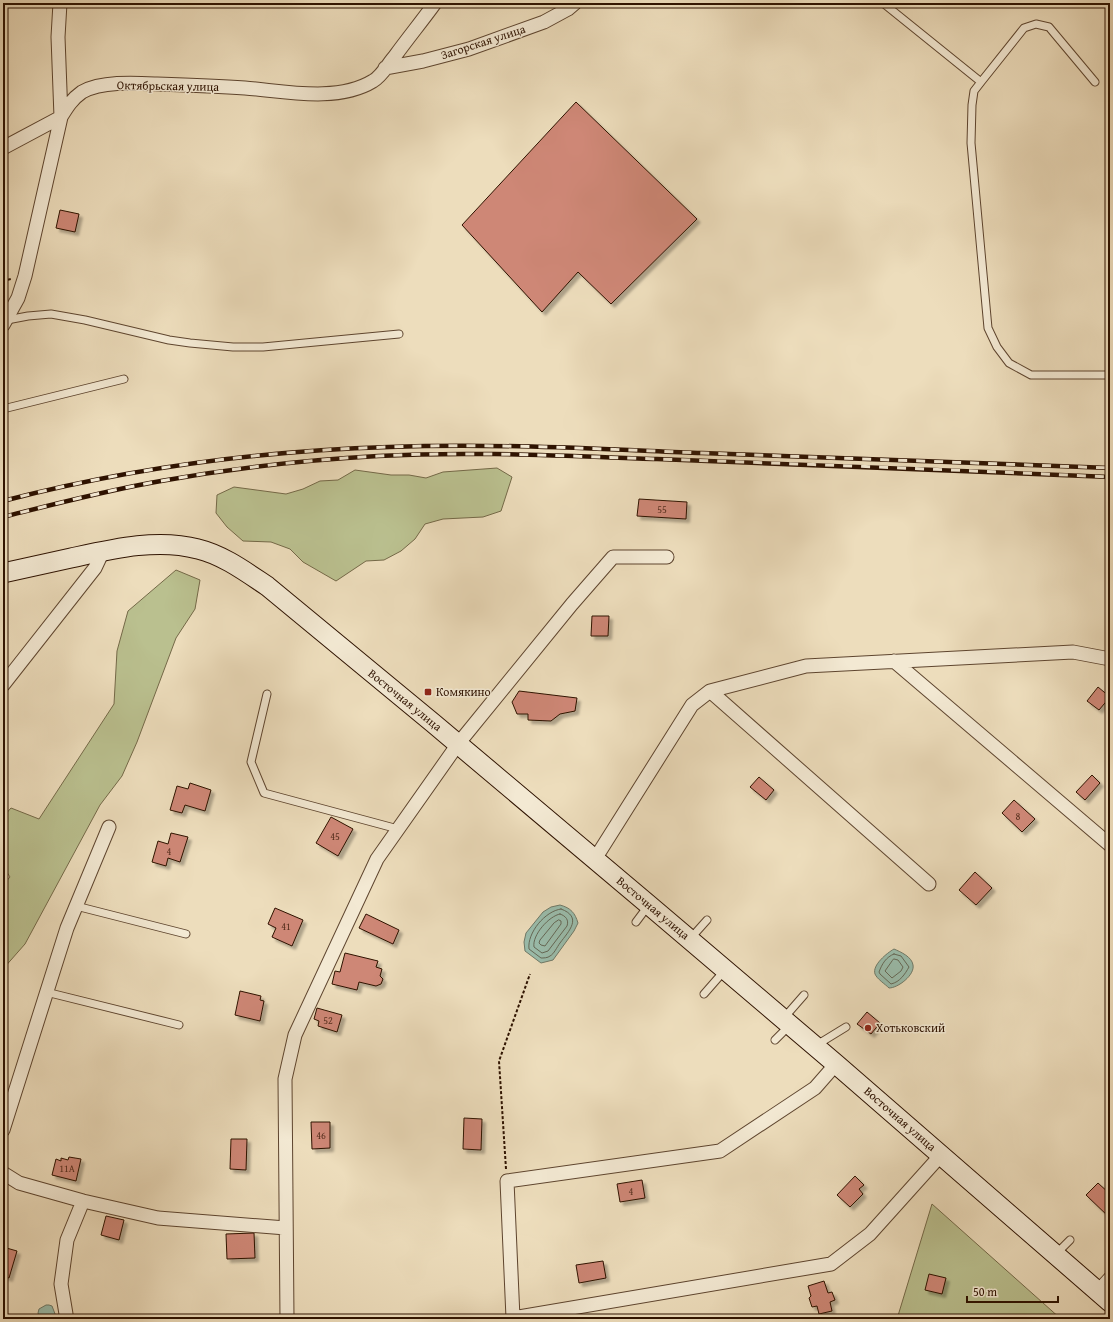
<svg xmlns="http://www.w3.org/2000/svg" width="1113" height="1322" font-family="'Gentium Book Plus',serif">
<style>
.green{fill:#bac08f;stroke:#746948}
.water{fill:#9abdac;stroke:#6f7967}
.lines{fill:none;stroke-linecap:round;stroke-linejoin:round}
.shore{stroke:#646856;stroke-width:1}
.building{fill:#ce8776;stroke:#2e1200;filter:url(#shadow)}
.lane-casing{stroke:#5e452f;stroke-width:9}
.street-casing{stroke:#5e452f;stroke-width:15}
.secondary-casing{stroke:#2e1200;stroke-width:21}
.path{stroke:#2e1200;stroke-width:2;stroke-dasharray:3 2;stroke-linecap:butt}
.lane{stroke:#f3e9d3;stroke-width:7}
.street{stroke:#f3e9d3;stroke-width:13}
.secondary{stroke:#f3e9d3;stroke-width:19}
.rail-casing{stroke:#2e1200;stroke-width:4.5}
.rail{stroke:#f3e9d3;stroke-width:3;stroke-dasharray:9;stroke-linecap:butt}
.poi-dot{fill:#8f2418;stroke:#f3e9d3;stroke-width:1.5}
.labels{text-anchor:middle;stroke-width:3;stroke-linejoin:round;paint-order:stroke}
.number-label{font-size:10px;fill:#562f1e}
.street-label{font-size:12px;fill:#2e1200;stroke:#f3e9d3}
.poi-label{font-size:12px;fill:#2e1200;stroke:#f3e9d3;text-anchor:start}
</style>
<defs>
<filter id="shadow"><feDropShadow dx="3.5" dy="3.5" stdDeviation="1" flood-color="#0004"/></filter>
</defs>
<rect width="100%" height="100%" fill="#edddbc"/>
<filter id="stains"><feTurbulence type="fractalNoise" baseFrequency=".005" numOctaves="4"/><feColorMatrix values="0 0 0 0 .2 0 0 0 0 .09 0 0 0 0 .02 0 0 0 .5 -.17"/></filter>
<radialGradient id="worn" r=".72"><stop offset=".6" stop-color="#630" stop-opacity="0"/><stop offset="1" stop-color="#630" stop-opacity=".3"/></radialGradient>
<path class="green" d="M497,468L512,477L501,511L483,517L443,519L425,524L415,539L401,551L384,560L366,561L336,581L303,562L290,549L271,542L243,541L227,527L216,513L217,495L234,487L286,494L303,489L320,481L338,480L355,470L391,475H409L426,478L443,472Z
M176,570L200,580L195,609L176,638L137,742L122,776L100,805L25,944L3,969V885L10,877L3,866V817L11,808L39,819L114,704L117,651L128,611Z
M932,1204L1061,1319H897Z"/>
<path class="water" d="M560,905C571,908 575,913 578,923L574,931L553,960L541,963L525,951L524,942L526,933L543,912L551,907Z
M894,949C901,952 912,957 913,965C915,975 898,988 889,988C885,984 877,979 875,974C872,965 887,953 894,949Z
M46,1305H49L52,1306L57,1319H40L38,1313L39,1309Z"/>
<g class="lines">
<path class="shore" d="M561,909C583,917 569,931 560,943C557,947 554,954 550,956C548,958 543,958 541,958L529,949C527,933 545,911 561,909Z
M560,914C566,916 569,920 567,926L548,951L542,953L534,947C532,935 549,916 560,914Z
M559,920L561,921V924L545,946L541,945L539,943L540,940L554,923Z
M894,954L901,956L909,967C905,974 900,982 891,984L880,974L879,972C882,964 886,957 894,954Z
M894,959L898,960L903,967L901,971L892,978L885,971L892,961Z"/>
</g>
<path class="building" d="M576,102L697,219L611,304L578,272L542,312L462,225Z
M60,210L79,214L75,232L56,228Z
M639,499L687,502L686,519L637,516Z
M592,616H609L608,636H591Z
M1098,687L1110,697L1099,710L1087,701Z
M519,691L577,698L575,711L560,714L551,721L528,720V714H517L512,702Z
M1092,775L1100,783L1085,800L1076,792Z
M759,777L774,790L766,800L750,787Z
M190,783L211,790L205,811L185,805L182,813L170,810L177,786L188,789Z
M1014,800L1035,819L1022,832L1002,813Z
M331,817L353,829L338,856L316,843Z
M171,833L188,837L180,862L168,858L166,866L152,862L158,841L168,844Z
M975,872L992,888L976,905L959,890Z
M275,908L303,920L292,946L272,937L276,928L268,924Z
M366,914L399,930L393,944L359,928Z
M345,953L378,961L376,967L382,969L380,976L383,979L381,984L376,986L359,982L357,990L332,984L335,971L340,972Z
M240,991L261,996L260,1000L264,1001L260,1021L235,1015Z
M317,1008L342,1015L337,1032L318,1026L319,1021L314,1019Z
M867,1012L880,1023L871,1034L857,1024Z
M464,1118L482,1119L481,1150L463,1149Z
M311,1122H330V1148L312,1149Z
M231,1139H247L246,1170L230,1169Z
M69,1157L81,1159L76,1181L52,1175L56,1159L61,1161V1158L68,1160Z
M855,1176L864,1185L859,1189L863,1194L850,1207L837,1195Z
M642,1180L645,1198L620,1202L617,1184Z
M1098,1183L1110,1194V1218L1086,1195Z
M106,1216L124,1220L119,1240L101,1235Z
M254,1233L255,1258L227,1259L226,1234Z
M3,1247L17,1251L9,1278L3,1276Z
M603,1261L606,1278L579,1283L576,1265Z
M929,1274L946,1278L942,1294L925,1290Z
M824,1281L828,1293L832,1292L835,1300L830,1302L832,1311L819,1314L817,1306L812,1307L809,1298L811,1296L808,1286Z"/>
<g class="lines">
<defs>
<path id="lane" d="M883,3L981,82L974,91L972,105L971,143L988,328L997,347L1009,363L1031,375H1110
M981,82L1024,28L1036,24L1049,27L1095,82
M7,320L28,316L51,314L85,320L169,340L190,343L233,347H263L399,334
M3,409L124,379
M267,694L251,762L264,793L398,829
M76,906L186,934
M636,922L648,906
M690,939L707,920
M46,992L179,1025
M704,994L725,970
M783,1019L804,995
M775,1040L790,1025
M815,1046L846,1027
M1056,1254L1070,1240
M1097,1288L1110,1274"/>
<path id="street" d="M385,68L423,61L469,49L544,22L568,9L575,3
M3,148L61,117L58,37L60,3
M3,325L18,298L25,276L61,117C67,107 72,99 82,92C102,81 135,83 157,84C186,85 215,86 245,88C284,91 337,103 373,81C382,76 388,64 395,56C408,38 422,21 435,3
M894,661L1110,845
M3,685L95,568L103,551
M710,691L929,884
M595,859L692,705L710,691L806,666L1073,652L1110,659
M836,1064L815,1088L720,1151L507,1181L513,1318L831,1264L870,1234L941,1155
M3,1130L67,928L109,827
M3,1173L19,1183L83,1201L158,1218L286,1228
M66,1319V1314L61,1284L67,1240L83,1201
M287,1319L285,1079L295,1035L377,859L458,744L572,604L613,557H667"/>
<path id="secondary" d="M3,573C26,568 49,563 71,558C112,549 157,538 198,549C223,555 246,572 267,586L433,723L649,905L836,1064L1110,1302"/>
</defs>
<use href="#lane" class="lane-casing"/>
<use href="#street" class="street-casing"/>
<use href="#secondary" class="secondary-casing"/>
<path class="path" d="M3,281L11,279
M506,1169L499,1061L530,974"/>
<use href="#lane" class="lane"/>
<use href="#street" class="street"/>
<use href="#secondary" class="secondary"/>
<defs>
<path id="rail" d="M3,501C130,468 258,451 389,447C494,443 598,449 702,453C838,458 974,463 1110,468
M3,517C55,504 108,490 161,481C233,468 305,460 378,456C471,451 564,456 657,459C808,464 959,470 1110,477"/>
</defs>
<use href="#rail" class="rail-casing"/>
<use href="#rail" class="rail"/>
</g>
<g class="poi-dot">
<rect x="424" y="688" width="8" height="8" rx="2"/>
<circle cx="868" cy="1028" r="4"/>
</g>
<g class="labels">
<g class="number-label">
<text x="662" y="513">55</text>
<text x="1018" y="820">8</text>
<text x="335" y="840">45</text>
<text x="169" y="855">4</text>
<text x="286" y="930">41</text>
<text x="328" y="1024">52</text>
<text x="321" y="1139">46</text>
<text x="67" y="1172">11А</text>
<text x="631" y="1195">4</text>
</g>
<g class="street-label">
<text transform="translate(483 42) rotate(-18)" y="4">Загорская улица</text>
<text transform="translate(168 86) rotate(1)" y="4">Октябрьская улица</text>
<text transform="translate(405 700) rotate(39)" y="4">Восточная улица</text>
<text transform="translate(653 908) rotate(40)" y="4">Восточная улица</text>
<text transform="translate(900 1119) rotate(41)" y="4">Восточная улица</text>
</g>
<g class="poi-label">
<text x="436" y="696">Комякино</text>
<text x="876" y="1032">Хотьковский</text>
</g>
</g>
<rect width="1113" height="1322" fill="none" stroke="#edddbc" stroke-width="16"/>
<rect x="4" y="4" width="1105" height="1314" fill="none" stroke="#2e1200" stroke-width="2"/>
<rect x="8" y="8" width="1097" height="1306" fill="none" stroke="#2e1200"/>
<path d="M967 1296v6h91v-6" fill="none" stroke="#2e1200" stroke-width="2"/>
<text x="973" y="1296" font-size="12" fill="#2e1200" stroke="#f3e9d3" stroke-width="3" paint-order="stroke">50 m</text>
<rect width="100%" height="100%" filter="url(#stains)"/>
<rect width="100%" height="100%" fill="url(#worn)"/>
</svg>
